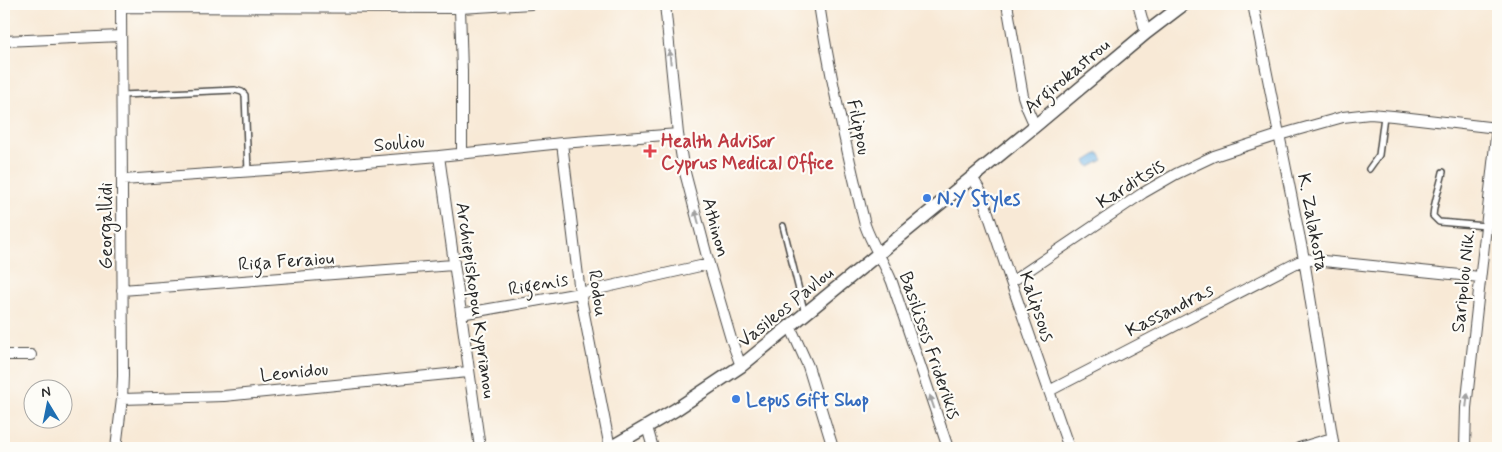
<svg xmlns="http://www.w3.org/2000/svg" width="1502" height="452" font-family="Mynerve,sans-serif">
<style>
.water{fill:url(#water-ripples);stroke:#4e708a}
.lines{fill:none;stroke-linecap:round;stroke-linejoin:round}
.service-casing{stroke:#4a4845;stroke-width:8}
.minor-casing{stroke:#4a4845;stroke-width:12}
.tertiary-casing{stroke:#4a4845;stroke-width:15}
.service{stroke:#fff;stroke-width:5}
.minor{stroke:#fff;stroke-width:10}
.tertiary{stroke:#fff;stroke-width:12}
.oneway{fill:#a0a0a0}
.health-dot{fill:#e0444e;stroke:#fdfcf7;stroke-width:2}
.shop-dot{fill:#3f7fe0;stroke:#fdfcf7;stroke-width:2}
.labels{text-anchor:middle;stroke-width:4.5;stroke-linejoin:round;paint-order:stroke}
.street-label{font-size:19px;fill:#2b2b2b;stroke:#fdfcf7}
.health-label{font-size:19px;font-weight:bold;fill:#be3a42;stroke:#fdfcf7;text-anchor:start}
.shop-label{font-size:19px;font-weight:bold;fill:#366cbe;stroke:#fdfcf7;text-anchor:start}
</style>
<defs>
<pattern id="water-ripples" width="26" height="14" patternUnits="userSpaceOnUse" patternTransform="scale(1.25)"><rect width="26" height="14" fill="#72b6e8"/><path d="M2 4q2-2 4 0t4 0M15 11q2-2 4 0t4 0" fill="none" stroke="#5e94bc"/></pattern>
</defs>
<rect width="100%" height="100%" fill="#fdfcf7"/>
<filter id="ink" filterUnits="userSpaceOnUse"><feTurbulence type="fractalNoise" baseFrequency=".02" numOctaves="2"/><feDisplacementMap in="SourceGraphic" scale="10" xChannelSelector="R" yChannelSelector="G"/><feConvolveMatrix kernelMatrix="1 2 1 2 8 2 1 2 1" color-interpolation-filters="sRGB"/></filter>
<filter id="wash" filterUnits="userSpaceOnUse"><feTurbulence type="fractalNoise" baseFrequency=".0096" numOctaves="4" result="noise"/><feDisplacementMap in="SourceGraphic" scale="20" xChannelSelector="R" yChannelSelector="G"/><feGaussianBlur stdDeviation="1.12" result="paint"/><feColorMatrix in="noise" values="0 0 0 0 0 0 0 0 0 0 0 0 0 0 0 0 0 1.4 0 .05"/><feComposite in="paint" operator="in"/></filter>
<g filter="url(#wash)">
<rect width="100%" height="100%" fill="#f8e9d6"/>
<path class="water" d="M1099,153L1103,160L1090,167L1086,161Z"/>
</g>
<g filter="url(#ink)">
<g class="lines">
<defs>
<path id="service" d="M122,95L235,90L242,92L245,95L248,172
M1369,169L1379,155L1384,116
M1443,172C1440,187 1434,201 1433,216L1439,222L1486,226
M783,226L805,314"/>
<path id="minor" d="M665,4L678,134L683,165L709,264L731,339L741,366
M819,4C830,78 847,152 865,225C872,245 884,262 892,282L948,448
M1007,4L1023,96L1027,108L1035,126
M1138,4L1146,33
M1253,4L1304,259L1334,448
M121,7L460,8L531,4
M460,8L462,71V153
M4,41L121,36
M562,143L580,293L610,448
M439,156L480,448
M972,177L981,192L1011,282L1069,448
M123,180L282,169L439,156L562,143L678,134
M1011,282L1143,193L1176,174L1214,156L1279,135L1343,117L1370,114L1393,116L1497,128
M122,290L453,265
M461,314L580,293L709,264
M790,326L808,366L833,448
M4,355H31
M1049,391L1304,259L1480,277
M122,399L224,396L468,372
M647,427L653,448
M116,448L122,399L123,376L121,4
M1299,448L1332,438
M1465,448L1466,408L1498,118"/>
<path id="tertiary" d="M610,448L675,410L741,366L1035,126L1146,33L1184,4"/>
</defs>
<use href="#service" class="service-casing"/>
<use href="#minor" class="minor-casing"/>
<use href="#tertiary" class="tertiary-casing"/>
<use href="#service" class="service"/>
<use href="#minor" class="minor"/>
<use href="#tertiary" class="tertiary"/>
</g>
<defs><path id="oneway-solid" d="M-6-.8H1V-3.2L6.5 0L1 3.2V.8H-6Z" transform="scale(1.25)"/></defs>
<g class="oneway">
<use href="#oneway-solid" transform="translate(670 57) rotate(-96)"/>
<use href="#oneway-solid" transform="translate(697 217) rotate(-105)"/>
<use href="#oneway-solid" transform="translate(1467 400) rotate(-84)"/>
<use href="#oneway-solid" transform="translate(932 402) rotate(-109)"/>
</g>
</g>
<path class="health-dot" d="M647.5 143.5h5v5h5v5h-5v5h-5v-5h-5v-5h5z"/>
<g class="shop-dot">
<circle cx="927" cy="198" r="5"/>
<circle cx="736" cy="399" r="5"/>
</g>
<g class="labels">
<g class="street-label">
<text transform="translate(1066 75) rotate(-40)" y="7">Argirokastrou</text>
<text transform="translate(860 127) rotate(78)" y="7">Filippou</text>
<text transform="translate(399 142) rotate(-5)" y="7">Souliou</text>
<text transform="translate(1130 183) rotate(-32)" y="7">Karditsis</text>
<text transform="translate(1314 222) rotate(79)" y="7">K. Zalakosta</text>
<text transform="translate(105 226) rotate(-90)" y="7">Georgallidi</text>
<text transform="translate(717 227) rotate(75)" y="7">Athinon</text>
<text transform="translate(286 260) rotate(-4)" y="7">Riga Feraiou</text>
<text transform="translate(1462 281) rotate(-84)" y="7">Saripolou Nik.</text>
<text transform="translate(538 283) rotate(-10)" y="7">Rigenis</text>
<text transform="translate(599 293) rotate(81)" y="7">Rodou</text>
<text transform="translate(477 300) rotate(82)" y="7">Archiepiskopou Kyprianou</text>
<text transform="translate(785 306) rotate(-39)" y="7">Vasileos Pavlou</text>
<text transform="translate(1038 306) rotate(71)" y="7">Kalipsous</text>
<text transform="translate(1169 309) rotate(-27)" y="7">Kassandras</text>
<text transform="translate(931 345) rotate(71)" y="7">Basilissis Friderikis</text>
<text transform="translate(294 371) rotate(-6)" y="7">Leonidou</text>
</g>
<g class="health-label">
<text x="661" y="147">Health Advisor<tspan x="661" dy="22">Cyprus Medical Office</tspan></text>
</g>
<g class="shop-label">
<text x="937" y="205">N.Y Styles</text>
<text x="746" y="406">Lepus Gift Shop</text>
</g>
</g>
<rect width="1502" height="452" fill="none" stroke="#fdfcf7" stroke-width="20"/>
<g transform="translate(48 404) rotate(350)"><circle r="24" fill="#fdfcf7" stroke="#a9a8a5"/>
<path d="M0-4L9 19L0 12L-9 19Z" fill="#1f6fb2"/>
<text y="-8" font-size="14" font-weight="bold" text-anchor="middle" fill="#2b2b2b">N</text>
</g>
</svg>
